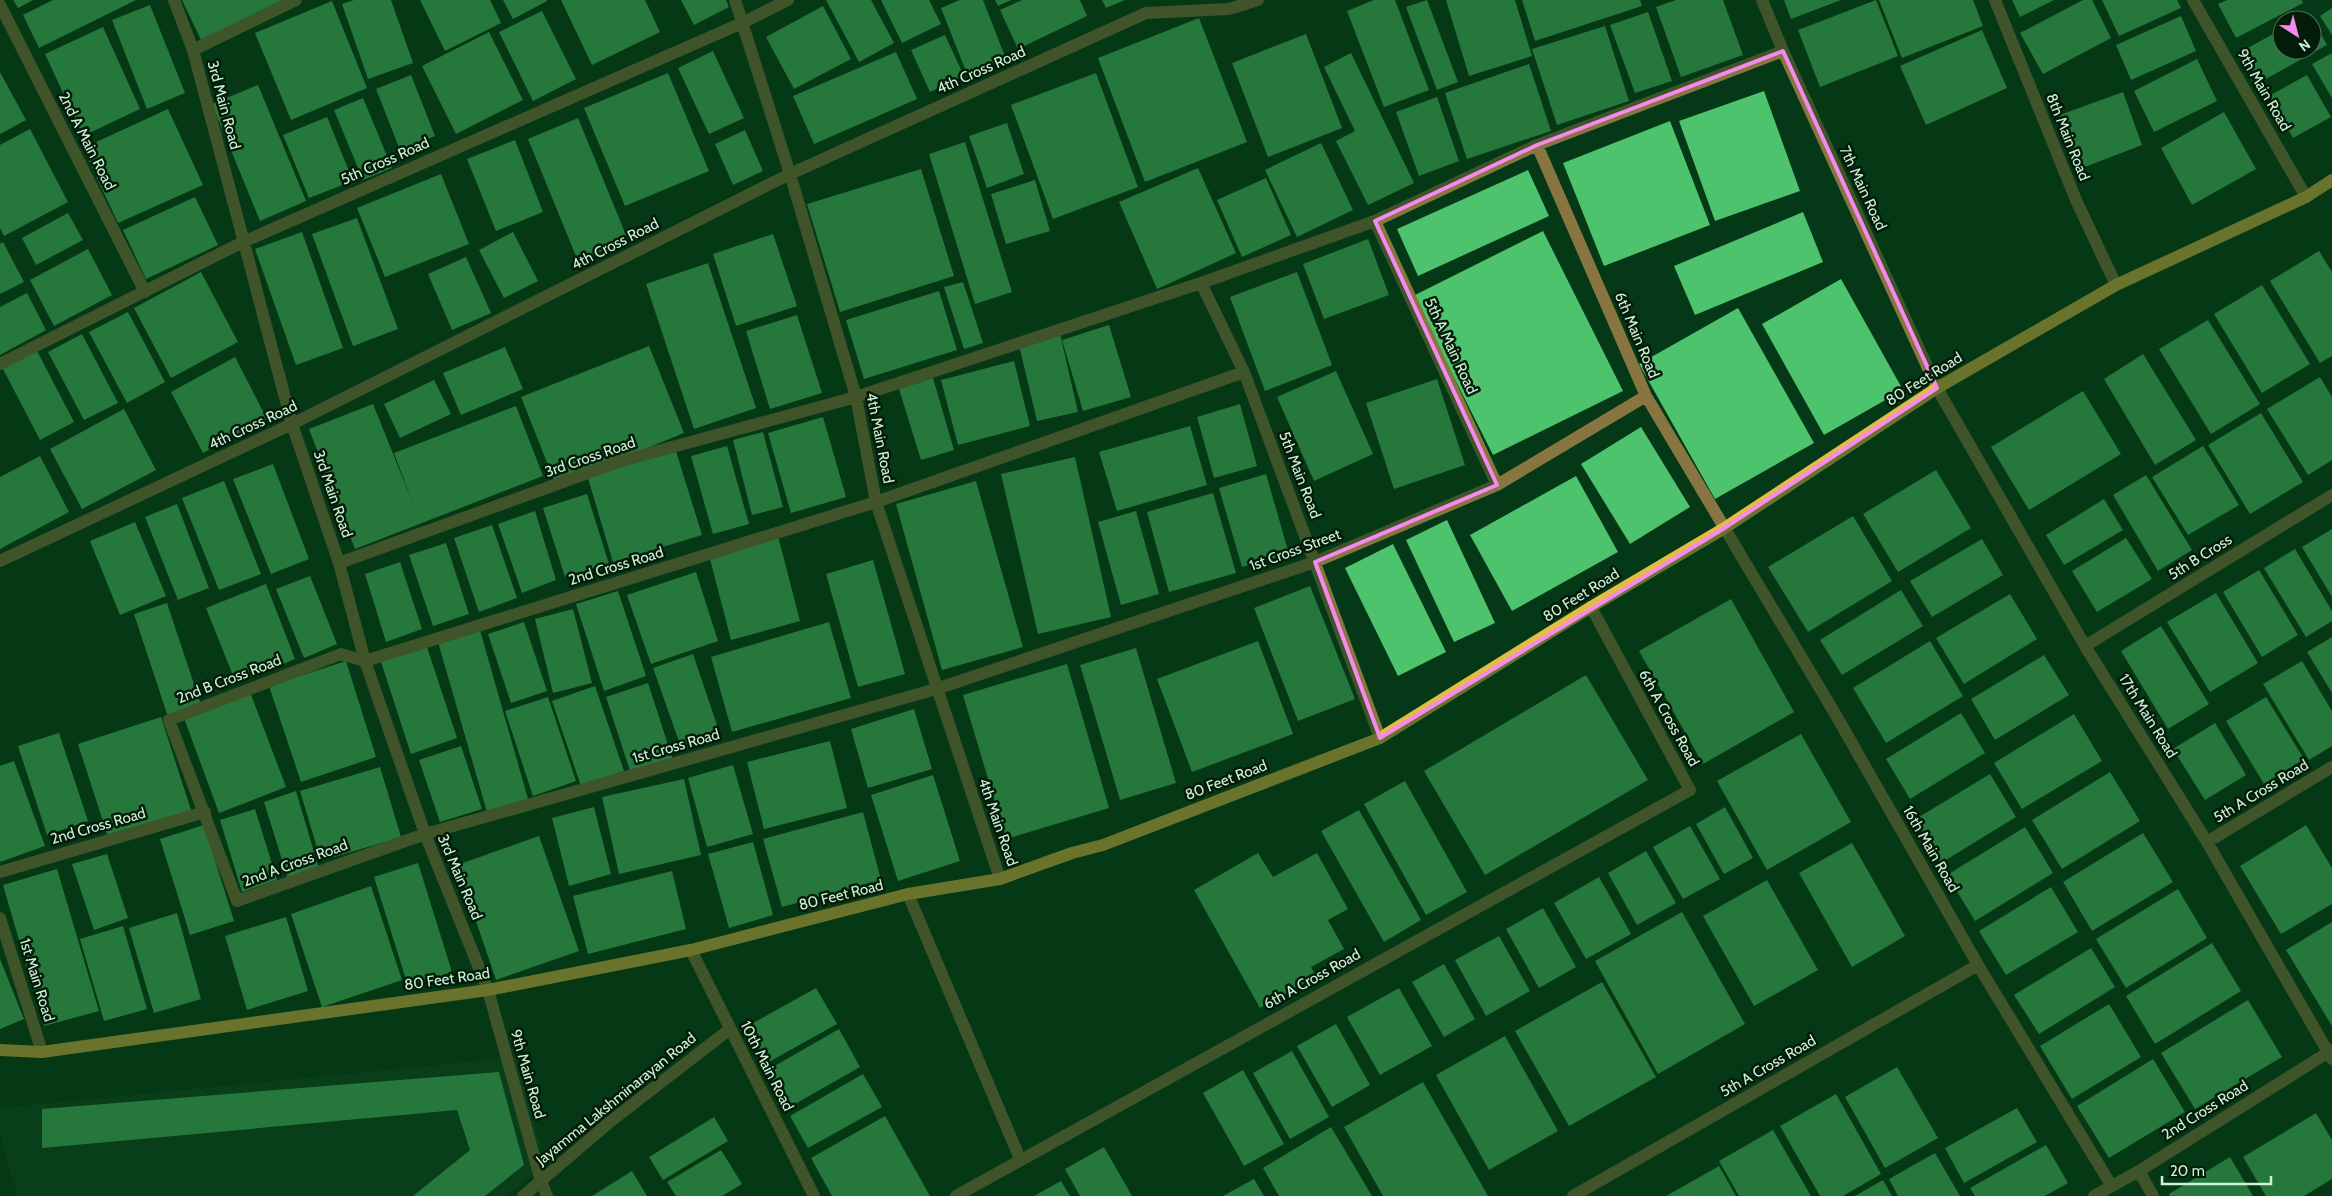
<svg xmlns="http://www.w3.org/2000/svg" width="2332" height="1196" font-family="Cabin,sans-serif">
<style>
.built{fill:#0d4620}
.building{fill:#4cc36c}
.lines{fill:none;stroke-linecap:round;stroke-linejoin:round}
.minor{stroke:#887542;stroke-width:12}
.major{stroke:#e3bb46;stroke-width:12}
.marked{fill:none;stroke:#f589ee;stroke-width:4;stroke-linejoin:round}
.labels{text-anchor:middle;stroke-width:5;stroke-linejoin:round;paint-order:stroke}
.street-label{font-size:15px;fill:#d1f1d6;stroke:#031c09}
</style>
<rect width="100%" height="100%" fill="#053816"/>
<path class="built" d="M518,1057L545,1165L507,1196H17L0,1132V1108Z"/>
<path class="building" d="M13,0H33L18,8Z
M53,0H136L39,48L23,15Z
M182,0H282L201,40Z
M354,0H391L413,63L368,79L342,4Z
M420,0H490L501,23L445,51Z
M503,0H547V1L513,19Z
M561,0H645L660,32L592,65Z
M681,0H726L729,7L694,25Z
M826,0H871L894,43L859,62Z
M881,0H929L941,24L902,43Z
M960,0H983L1006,59L967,74L941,8Z
M995,0H1011L998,6Z
M1022,0H1080L1087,16L1018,49L1000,10Z
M1102,0H1125L1106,8Z
M1374,0H1395L1429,90L1384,107L1347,11Z
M1427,0L1458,82L1437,90L1406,7Z
M1446,0H1515L1532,56L1469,76Z
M1522,0H1640L1642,6L1535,41Z
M1676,0H1723L1743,55L1681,77L1656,7Z
M1784,0H1841L1791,19Z
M1876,0L1898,56L1820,87L1798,30Z
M1879,0H1973L1983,26L1902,58Z
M2012,0H2054L2020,17Z
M2083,0H2092L2111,38L2043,74L2020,33Z
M2102,0H2177L2181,8L2119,36Z
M2227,0H2302L2303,3L2236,38L2218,4Z
M332,1L367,88L291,120L255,33Z
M150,5L185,93L147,109L112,20Z
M823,6L851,59L794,89L766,37Z
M2332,8V35L2320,16Z
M542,11L576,79L533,101L499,32Z
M1648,12L1672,81L1635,93L1610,25Z
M2309,13L2327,45L2255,85L2237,54L2282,29V50H2312V20H2297Z
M2181,16L2196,51L2131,80L2116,45Z
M1199,18L1247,142L1145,182L1098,58Z
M1605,26L1629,101L1557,125L1532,49Z
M103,27L140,109L83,136L45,54Z
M1982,30L2007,88L1926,125L1900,66Z
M489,32L523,100L456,134L422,66Z
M1306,34L1342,128L1268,157L1232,63Z
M945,35L964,76L930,92L911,50Z
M713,51L744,118L709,134L678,68Z
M896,52L917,99L814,144L793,96Z
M1351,53L1414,183L1368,205L1336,141L1355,131L1324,67Z
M2332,53V98L2312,64Z
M2197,59L2217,101L2154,132L2134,91Z
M1529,64L1551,131L1467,159L1445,93Z
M0,72L26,120L0,134Z
M668,73L709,171L625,206L584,108Z
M1096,73L1138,187L1053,219L1011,105Z
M411,75L435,136L400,150L376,89Z
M2307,75L2331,117L2293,138L2269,96Z
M258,85L306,201L260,221L212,104Z
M1764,91L1800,191L1715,221L1679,121Z
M2123,92L2142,145L2077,170L2057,116Z
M1437,97L1459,161L1419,176L1396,112Z
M363,98L392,168L363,180L334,110Z
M168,109L203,185L118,223L83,148Z
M2224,112L2256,169L2192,205L2161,148Z
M327,117L353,181L309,198L283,135Z
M578,118L628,240L578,261L528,139Z
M1670,121L1710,225L1604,266L1563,163Z
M1007,123L1024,174L987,188L969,136Z
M30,129L68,202L4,236L0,228V145Z
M745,130L763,171L733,185L715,144Z
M515,140L543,212L496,231L467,159Z
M965,142L1012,292L975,304L929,154Z
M1321,143L1353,210L1297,237L1265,170Z
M1198,168L1236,253L1157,289L1119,202Z
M921,169L954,276L840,312L807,204Z
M1528,170L1549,216L1418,276L1397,229Z
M441,174L469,244L385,277L357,208Z
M1266,178L1291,235L1242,257L1217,200Z
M1035,180L1050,231L1006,244L991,194Z
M195,197L218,245L146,279L123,230Z
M1803,212L1823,262L1695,315L1674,266Z
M68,213L83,240L36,265L22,238Z
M357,218L398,329L353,346L312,234Z
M1543,231L1623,391L1493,455L1413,296Z
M302,232L343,348L296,365L255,249Z
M513,232L538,281L504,298L479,250Z
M773,234L797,306L736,326L713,254Z
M1368,239L1389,295L1324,319L1303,264Z
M3,242L24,282L0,294V244Z
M88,249L112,295L54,326L30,280Z
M2319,251L2332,272V356L2320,363L2270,281Z
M466,257L491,313L452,330L428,274Z
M708,263L756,408L694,429L646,284Z
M201,272L238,342L171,378L134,308Z
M1297,272L1332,365L1265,391L1230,297Z
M1841,279L1903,390L1824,435L1762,324Z
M963,282L983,343L964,349L944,287Z
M2262,285L2310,364L2262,393L2214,314Z
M939,291L957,350L864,379L846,320Z
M27,293L46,330L0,355V307Z
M1738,308L1814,443L1715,499L1639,364Z
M128,312L165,382L127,403L89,332Z
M797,315L822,393L770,409L746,331Z
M2208,320L2260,404L2211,434L2159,349Z
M1109,325L1131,397L1083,411L1062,340Z
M82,334L118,403L84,420L48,352Z
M1060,334L1078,412L1037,421L1019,345Z
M649,346L684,433L556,485L521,397Z
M505,347L523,389L461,415L443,373Z
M36,349L74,422L40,440L2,367Z
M2143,354L2196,440L2155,465L2104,379Z
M235,357L267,419L203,453L171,392Z
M1014,361L1030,426L958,445L941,380Z
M1336,371L1373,454L1314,481L1277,397Z
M2320,377L2332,397V460L2308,475L2267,409Z
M933,378L954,450L921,460L899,389Z
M1437,379L1465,465L1394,489L1366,403Z
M434,380L451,414L400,438L384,404Z
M2083,391L2121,454L2029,510L1991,447Z
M373,404L414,506L394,453L516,406L543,476L355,549L309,429Z
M1240,404L1257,466L1214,478L1197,417Z
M124,409L156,470L82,509L50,449Z
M2261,413L2303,482L2250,514L2208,445Z
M823,417L846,497L791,513L768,433Z
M1190,426L1207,485L1117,511L1099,452Z
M1641,427L1690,507L1630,544L1581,464Z
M763,432L783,507L752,515L733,440Z
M727,446L749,524L713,534L691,456Z
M2203,446L2239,505L2188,535L2152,477Z
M675,448L702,535L613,562L587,475Z
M40,456L69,512L0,549V477Z
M1075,457L1111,617L1038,634L1001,474Z
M273,464L309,559L271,574L233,479Z
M1936,470L1971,528L1898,572L1863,514Z
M1266,474L1289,554L1242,567L1219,488Z
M2146,475L2192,550L2158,571L2113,495Z
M1576,476L1618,552L1512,611L1470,535Z
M224,481L261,574L219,590L182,498Z
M976,481L1023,647L942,670L896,504Z
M1213,493L1236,573L1169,592L1147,512Z
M587,494L609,564L565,577L543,508Z
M2104,499L2123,530L2064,565L2046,535Z
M177,504L209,588L178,600L145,517Z
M535,511L556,580L522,593L498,524Z
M1136,511L1159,594L1121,605L1098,522Z
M1853,516L1892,581L1808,632L1768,567Z
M1447,520L1495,623L1454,642L1406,540Z
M135,522L166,596L120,615L90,541Z
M492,525L517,598L479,612L454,538Z
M2332,529V597L2302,547Z
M778,536L800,621L731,640L709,555Z
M2126,538L2152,579L2097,612L2072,571Z
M1982,539L2003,575L1932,617L1910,581Z
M446,543L469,614L433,626L409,555Z
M1393,544L1446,652L1398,676L1345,568Z
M2295,549L2332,611V621L2306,637L2264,568Z
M873,560L905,674L858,687L826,574Z
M400,562L422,629L386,642L365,574Z
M2259,570L2298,635L2262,657L2223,592Z
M696,572L718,641L651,664L627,595Z
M310,576L337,644L304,658L276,589Z
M266,584L295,659L236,683L206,608Z
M1310,586L1355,699L1298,721L1254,608Z
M1901,590L1923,626L1842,675L1820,640Z
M618,591L646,676L604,691L576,604Z
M2216,593L2258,663L2210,692L2167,622Z
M2010,594L2037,639L1964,684L1936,638Z
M1731,599L1794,712L1703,764L1639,651Z
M167,603L201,705L168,717L134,614Z
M573,609L592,683L553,693L535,619Z
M524,622L547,691L511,703L488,634Z
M829,622L851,698L732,732L711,657Z
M2161,626L2209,704L2168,729L2121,651Z
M480,630L528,799L487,812L438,642Z
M2332,637V693L2307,652Z
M1258,641L1293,734L1192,772L1157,679Z
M1930,641L1963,696L1886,743L1853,688Z
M427,647L457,738L411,754L381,662Z
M1136,648L1176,783L1120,800L1080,665Z
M693,654L721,737L682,750L653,668Z
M2044,655L2069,695L1995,740L1971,699Z
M346,661L376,757L301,782L269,686Z
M2302,661L2332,711V746L2309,760L2263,684Z
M1067,664L1109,808L1006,839L963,695Z
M1586,675L1648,780L1485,875L1424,771Z
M648,683L673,760L631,774L606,697Z
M595,686L624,771L581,786L552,701Z
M250,692L286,787L219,813L184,718Z
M548,697L576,781L533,796L505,711Z
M2266,697L2304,759L2264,784L2226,721Z
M914,709L932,769L868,788L851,729Z
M1961,713L1985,753L1910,799L1886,759Z
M2074,714L2102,761L2022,809L1994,763Z
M161,717L191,810L108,837L78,744Z
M2215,723L2246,775L2205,800L2173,749Z
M59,733L88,821L47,835L18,746Z
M1801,734L1851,822L1767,870L1717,781Z
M830,741L847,808L764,829L747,762Z
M461,746L482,809L440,822L419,760Z
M14,761L45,846L0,862V766Z
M733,765L753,834L707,847L688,778Z
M380,767L401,837L321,861L300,791Z
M2110,772L2140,821L2062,869L2032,820Z
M1990,774L2016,817L1941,863L1914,820Z
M933,775L960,861L898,881L871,795Z
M684,779L701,855L619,874L602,797Z
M1405,781L1467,892L1426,915L1364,804Z
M296,791L319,869L288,879L264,802Z
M594,807L611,874L569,886L552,818Z
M1725,807L1753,858L1724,874L1696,824Z
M255,809L277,880L242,892L220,820Z
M1359,810L1421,920L1384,942L1321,831Z
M863,812L881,880L782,907L763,839Z
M204,825L234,921L190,935L160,839Z
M2306,825L2332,868V904L2281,934L2240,866Z
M1690,826L1720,879L1683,899L1653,847Z
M2025,827L2053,873L1975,921L1947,875Z
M2143,833L2173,882L2092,931L2063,882Z
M539,836L579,951L496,980L457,865Z
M753,842L773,915L729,928L708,854Z
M1852,843L1905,936L1852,967L1799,873Z
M1646,851L1676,903L1637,925L1608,873Z
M1258,853L1273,877L1317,853L1348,909L1328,920L1344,949L1311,967L1316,976L1260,1008L1194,890Z
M107,854L128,918L94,930L72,864Z
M418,863L452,972L408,986L374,877Z
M57,869L99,1011L44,1026L3,885Z
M672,871L686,929L588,954L573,896Z
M1599,877L1631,934L1586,959L1554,903Z
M1767,880L1818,970L1754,1006L1703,916Z
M371,886L402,980L322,1007L291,914Z
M2051,887L2078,932L2006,975L1979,931Z
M2178,889L2207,938L2126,988L2096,939Z
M1543,908L1576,967L1539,988L1506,929Z
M1682,912L1745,1024L1658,1074L1595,961Z
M177,913L201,999L154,1013L129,928Z
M286,917L308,991L247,1010L225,936Z
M2332,922V1026L2286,950Z
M123,926L147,1009L104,1021L80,939Z
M1499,936L1530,991L1486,1016L1455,960Z
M2212,943L2241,991L2155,1044L2126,996Z
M2091,948L2115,987L2039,1034L2014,995Z
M0,959L24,1019L0,1029Z
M1444,964L1475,1019L1444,1037L1412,982Z
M1602,982L1656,1077L1569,1126L1515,1031Z
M816,988L837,1024L767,1063L746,1027Z
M1399,988L1432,1046L1380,1075L1347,1017Z
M2248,1000L2282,1057L2195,1109L2161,1053Z
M2109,1004L2141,1057L2072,1099L2040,1046Z
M1336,1024L1370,1085L1332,1107L1297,1046Z
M839,1029L860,1067L788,1108L766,1071Z
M1505,1036L1558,1131L1489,1170L1436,1075Z
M1292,1051L1329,1117L1290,1139L1253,1073Z
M2153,1059L2185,1112L2109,1158L2077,1106Z
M1897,1067L1938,1138L1885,1168L1845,1097Z
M1243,1070L1284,1144L1244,1166L1203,1093Z
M499,1072L524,1165L485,1196H413L470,1150L457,1110L42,1148V1109Z
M863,1074L882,1107L808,1148L790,1116Z
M1423,1082L1488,1196H1383L1344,1127Z
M1836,1094L1881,1174L1843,1196H1820L1780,1126Z
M2017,1108L2037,1142L1964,1183L1945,1148Z
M2316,1113L2332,1140V1179L2304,1196H2266L2243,1157Z
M885,1116L930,1196H832L811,1158Z
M714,1117L728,1141L663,1180L649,1157Z
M1331,1127L1372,1196H1279L1263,1168Z
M1773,1130L1811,1196H1739L1719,1161Z
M2046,1145L2068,1183L2045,1196H1975L1970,1188Z
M1104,1147L1132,1196H1080L1065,1169Z
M721,1150L742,1184L722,1196H676L667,1182Z
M1935,1153L1960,1196H1898L1889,1179Z
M2230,1157L2253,1196H2170L2169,1194Z
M1719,1166L1736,1196H1666Z
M632,1171L647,1196H592Z
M1254,1179L1264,1196H1223Z
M1883,1180L1892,1196H1855Z
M1061,1181L1070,1196H1034Z"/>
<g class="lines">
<path class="minor" d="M174,0L193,50L292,424L339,563L365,661L425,834L488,990L541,1181L547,1196
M735,0L790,174L856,397L876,502L1000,879
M1762,0L1783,51L1937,388L2085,646L2207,842L2332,1059
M1995,0L2076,200L2116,285
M2193,0L2306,197
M0,5L145,292
M193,50L296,0
M1537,145L1646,396L1837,717L1978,965L2111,1185
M1375,221L1497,485
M1201,283L1244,372L1380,738
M0,364L243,242L742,23L788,0
M1244,372L876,502L365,661L341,654L169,720L237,901L425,834L936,689L1315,562L1497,485L1646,396
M0,561L292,424L790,174L1146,13L1229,9L1258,0
M339,563L621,461L856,397L1201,283L1375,221L1537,145L1783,51
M2085,646L2332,495
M2207,842L2332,767
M0,872L205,812
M908,894L1020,1159
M0,918L42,1052
M691,950L814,1196
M2139,1171L2153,1196
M523,1196L611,1121L730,1029
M956,1196L1690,790L1591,607
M1573,1196L1978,965
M2094,1196L2139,1171L2332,1050"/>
<path class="major" d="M0,1050L42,1052L488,990L691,950L908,894L1000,879L1072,853L1103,845L1380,738L1591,607L1723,529L1937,388L2116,285L2306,197L2332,180"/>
</g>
<path d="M0 0H2332V1196H0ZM1783,51L1937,388L1723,529L1380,738L1315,562L1497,485L1375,221L1537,145Z" fill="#053816" fill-opacity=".55" fill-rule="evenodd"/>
<path class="marked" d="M1783,51L1937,388L1723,529L1380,738L1315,562L1497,485L1375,221L1537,145Z"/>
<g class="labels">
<g class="street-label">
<text transform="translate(981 70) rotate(-24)" y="5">4th Cross Road</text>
<text transform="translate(2264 90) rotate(60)" y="5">9th Main Road</text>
<text transform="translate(224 105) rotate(75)" y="5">3rd Main Road</text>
<text transform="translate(2068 137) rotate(68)" y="5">8th Main Road</text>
<text transform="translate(87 141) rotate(63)" y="5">2nd A Main Road</text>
<text transform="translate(385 161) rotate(-24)" y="5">5th Cross Road</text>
<text transform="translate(1863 188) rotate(65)" y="5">7th Main Road</text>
<text transform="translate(615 244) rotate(-27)" y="5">4th Cross Road</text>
<text transform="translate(1637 335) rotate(67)" y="5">6th Main Road</text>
<text transform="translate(1451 346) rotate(65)" y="5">5th A Main Road</text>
<text transform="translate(1924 379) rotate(-32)" y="5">80 Feet Road</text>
<text transform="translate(253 425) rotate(-25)" y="5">4th Cross Road</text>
<text transform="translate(880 438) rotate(79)" y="5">4th Main Road</text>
<text transform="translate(590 457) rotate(-19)" y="5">3rd Cross Road</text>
<text transform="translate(1300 475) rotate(69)" y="5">5th Main Road</text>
<text transform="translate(333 494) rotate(71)" y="5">3rd Main Road</text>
<text transform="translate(1295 550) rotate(-20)" y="5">1st Cross Street</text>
<text transform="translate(2200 557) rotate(-32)" y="5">5th B Cross</text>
<text transform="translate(616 566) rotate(-17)" y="5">2nd Cross Road</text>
<text transform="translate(1581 595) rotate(-32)" y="5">80 Feet Road</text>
<text transform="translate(229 679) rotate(-21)" y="5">2nd B Cross Road</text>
<text transform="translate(2148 716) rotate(58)" y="5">17th Main Road</text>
<text transform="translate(1669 718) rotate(61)" y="5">6th A Cross Road</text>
<text transform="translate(676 746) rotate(-16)" y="5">1st Cross Road</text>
<text transform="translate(1226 780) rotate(-21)" y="5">80 Feet Road</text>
<text transform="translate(2261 791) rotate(-31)" y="5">5th A Cross Road</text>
<text transform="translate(998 822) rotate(71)" y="5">4th Main Road</text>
<text transform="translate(98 826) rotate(-16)" y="5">2nd Cross Road</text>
<text transform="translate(1931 849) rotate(60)" y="5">16th Main Road</text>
<text transform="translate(295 863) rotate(-20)" y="5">2nd A Cross Road</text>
<text transform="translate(460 877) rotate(67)" y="5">3rd Main Road</text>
<text transform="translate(841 895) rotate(-14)" y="5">80 Feet Road</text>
<text transform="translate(447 979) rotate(-8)" y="5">80 Feet Road</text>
<text transform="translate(1312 979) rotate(-29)" y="5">6th A Cross Road</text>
<text transform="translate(37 980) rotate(73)" y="5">1st Main Road</text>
<text transform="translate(767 1066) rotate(63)" y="5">10th Main Road</text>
<text transform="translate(1768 1066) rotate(-30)" y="5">5th A Cross Road</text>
<text transform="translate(528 1074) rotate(74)" y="5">9th Main Road</text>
<text transform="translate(616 1099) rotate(-39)" y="5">Jayamma Lakshminarayan Road</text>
<text transform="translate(2205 1110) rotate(-32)" y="5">2nd Cross Road</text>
</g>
</g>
<g transform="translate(2297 35) rotate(144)"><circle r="24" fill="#031c09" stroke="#55715b"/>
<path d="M0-4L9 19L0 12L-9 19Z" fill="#f589ee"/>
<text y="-8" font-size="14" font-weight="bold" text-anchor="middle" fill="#d1f1d6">N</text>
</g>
<path d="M2162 1176v8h109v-8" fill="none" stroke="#d1f1d6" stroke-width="2.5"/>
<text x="2170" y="1176" font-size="15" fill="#d1f1d6" stroke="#031c09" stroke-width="4" paint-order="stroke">20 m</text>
</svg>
